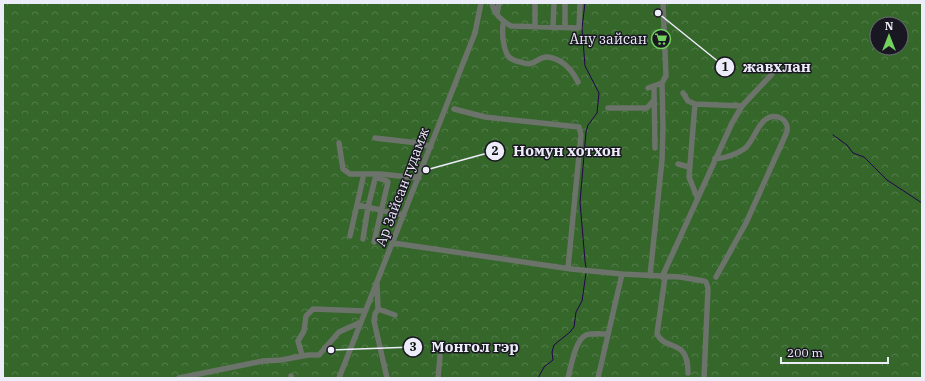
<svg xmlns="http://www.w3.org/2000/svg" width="925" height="381" font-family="'IBM Plex Serif',serif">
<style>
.forest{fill:url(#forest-crowns);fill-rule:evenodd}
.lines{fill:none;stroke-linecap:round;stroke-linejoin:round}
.stream{stroke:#22034f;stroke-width:1}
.minor{stroke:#6b736a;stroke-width:5.5}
.labels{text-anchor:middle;stroke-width:3;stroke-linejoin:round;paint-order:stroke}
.poi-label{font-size:14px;fill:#edecf9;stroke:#191721;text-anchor:end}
.street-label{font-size:14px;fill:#edecf9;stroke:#191721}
.leader{fill:none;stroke:#edecf9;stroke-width:1.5}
.callout-dot{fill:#edecf9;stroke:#191721;stroke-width:1.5}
.mark-label{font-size:12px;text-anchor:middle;font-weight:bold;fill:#111}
.callout-label{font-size:15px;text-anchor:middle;font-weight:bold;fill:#edecf9;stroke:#191721;stroke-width:3;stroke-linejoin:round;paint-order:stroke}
</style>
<defs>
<pattern id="forest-crowns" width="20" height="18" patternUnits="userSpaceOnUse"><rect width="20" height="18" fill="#35662a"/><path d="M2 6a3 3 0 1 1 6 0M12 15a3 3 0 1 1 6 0" fill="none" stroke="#537c4a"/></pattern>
</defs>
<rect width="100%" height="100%" fill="#312e42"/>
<path class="forest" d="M3,3H922V378H3ZM877,24H901V48H877Z"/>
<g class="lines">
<path class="stream" d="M585,3L582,28L585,66L599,93L597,113L588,125L586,132L580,202L585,261L586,268
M833,135L847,145L853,153L864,157L887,180L922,203
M538,378L544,367L553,360L552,352L554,345L570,332L574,327L576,312L582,301L586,273"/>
<path class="minor" d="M492,3C493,13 503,22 511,26L579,28L580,3
M497,14L499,3
M504,21C501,29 503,50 509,57C512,60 515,61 520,62C523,63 528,65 532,63C538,61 541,56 548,57C562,59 572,70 578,82
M535,27V3
M553,27L554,3
M565,27V3
M654,87L655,148
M648,88L662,83L666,76L663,3
M683,93L688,101L695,104
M608,108H647L654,100
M454,109L485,117L579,127L581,135L568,268
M375,138L418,143L431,147
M339,143L343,169L350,174H380L419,178
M715,159C726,158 735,155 744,149C755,142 759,112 778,117C781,118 784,119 785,122C788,126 788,129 786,134L746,223L716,277
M678,164L689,167
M697,197L689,177L695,104L742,106
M357,205L404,215
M392,212L404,182
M350,236L363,178
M363,239L368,207L375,179L378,178L387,181L388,182L374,242
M393,243L571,269L622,274L680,277L704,281L706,282L708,288L704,378
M650,276L662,160L663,127L662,83
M662,277L732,123L742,106L772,74
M665,277L657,334C666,352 688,337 688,373
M377,284L378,309L395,315
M378,309L375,314L374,321L387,378
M302,355L298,341L304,331L306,316L313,309L365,311
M291,376V378
M179,378L263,361L281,360L308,355H319L339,332L361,322
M339,378L462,66L475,33L481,3
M438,378L440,356
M568,378C571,367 575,340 586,335C593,333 601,334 608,334
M598,378L622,274"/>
</g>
<defs>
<symbol id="supermarket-ring" viewBox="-11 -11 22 22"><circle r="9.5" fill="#191721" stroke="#72d25d" stroke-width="1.5"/><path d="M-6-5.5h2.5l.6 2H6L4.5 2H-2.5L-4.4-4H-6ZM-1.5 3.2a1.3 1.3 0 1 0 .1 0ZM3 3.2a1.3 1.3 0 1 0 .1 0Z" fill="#72d25d"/></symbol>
</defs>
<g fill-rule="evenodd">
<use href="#supermarket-ring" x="650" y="28" width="22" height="22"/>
</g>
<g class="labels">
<g class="poi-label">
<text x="647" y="44">Ану зайсан</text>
</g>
<g class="street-label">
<text transform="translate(402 187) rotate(-69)" y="5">Ар Зайсан гудамж</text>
</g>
</g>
<path class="leader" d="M658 13L725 67M426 170L495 151M331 350L413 347"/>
<g class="callout-dot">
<circle cx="658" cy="13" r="4"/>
<circle cx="426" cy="170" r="4"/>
<circle cx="331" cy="350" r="4"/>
<circle cx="725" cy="67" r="10"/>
<circle cx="495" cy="151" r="10"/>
<circle cx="413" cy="347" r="10"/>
</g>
<g class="mark-label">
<text x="725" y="71">1</text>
<text x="495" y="155">2</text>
<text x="413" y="351">3</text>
</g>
<g class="callout-label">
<text x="777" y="72">жавхлан</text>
<text x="567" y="156">Номун хотхон</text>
<text x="475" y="352">Монгол гэр</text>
</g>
<rect width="925" height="381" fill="none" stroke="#edecf9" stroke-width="8"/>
<g transform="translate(889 36)"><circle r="19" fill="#191721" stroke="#6e6c77"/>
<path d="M0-3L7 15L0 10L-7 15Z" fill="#72d25d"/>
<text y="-6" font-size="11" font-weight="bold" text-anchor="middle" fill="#edecf9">N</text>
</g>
<path d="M781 357v6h107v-6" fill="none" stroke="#edecf9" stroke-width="2"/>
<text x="787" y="357" font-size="12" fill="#edecf9" stroke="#191721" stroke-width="3" paint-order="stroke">200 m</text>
</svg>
